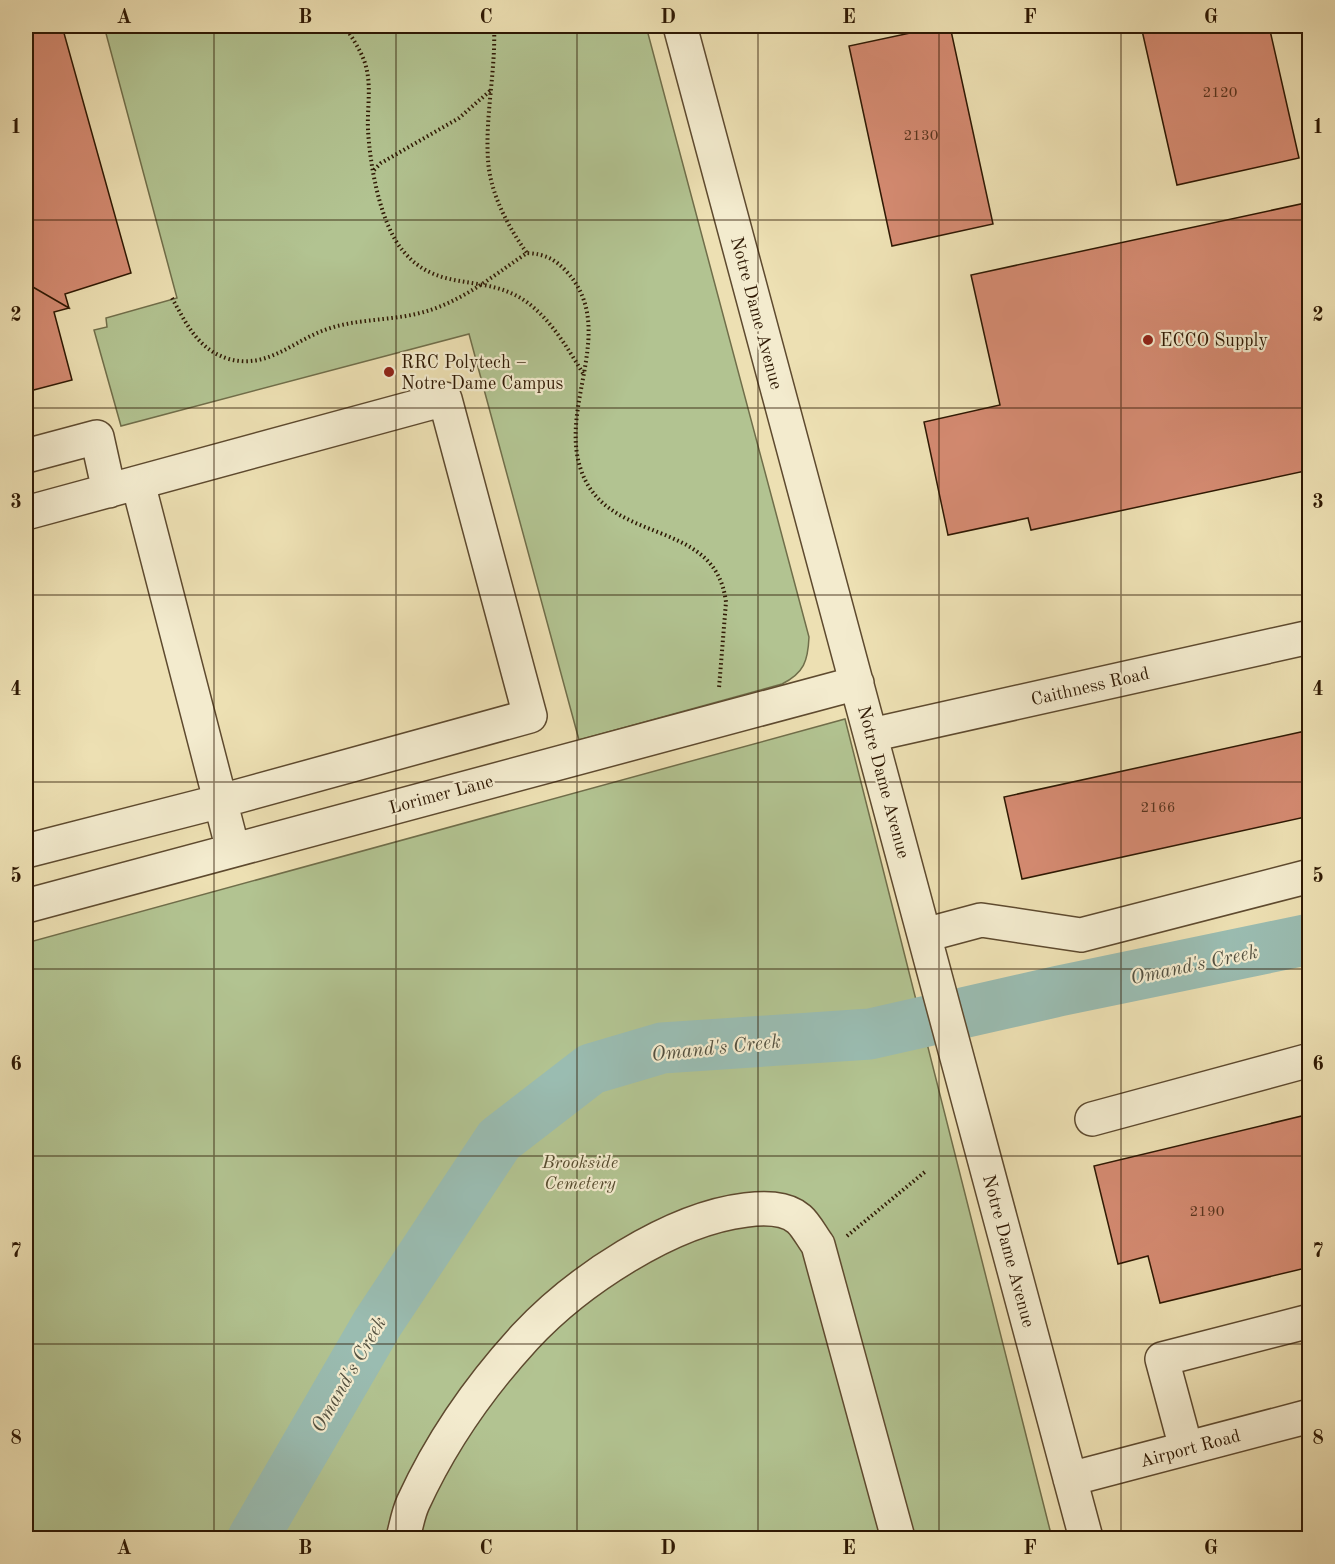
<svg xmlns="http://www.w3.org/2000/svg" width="1335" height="1564" font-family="'Old Standard TT',serif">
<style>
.green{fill:#b2c391;stroke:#706e4a;stroke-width:1.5}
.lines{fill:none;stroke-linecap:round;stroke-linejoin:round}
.river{stroke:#9abcb1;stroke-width:51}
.building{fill:#d48a71;stroke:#2e1803;stroke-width:1.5}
.minor-casing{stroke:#5e4a2f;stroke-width:36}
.path{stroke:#2e1803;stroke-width:4;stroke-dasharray:1.5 3;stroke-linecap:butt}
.minor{stroke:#f3ebce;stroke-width:33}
.grid{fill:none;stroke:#2e1803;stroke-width:1.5;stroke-opacity:0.55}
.poi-dot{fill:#8f2418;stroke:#f3ebce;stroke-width:2}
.labels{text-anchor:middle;stroke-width:4.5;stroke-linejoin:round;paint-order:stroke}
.number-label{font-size:15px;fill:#58341e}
.street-label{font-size:18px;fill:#2e1803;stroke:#f3ebce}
.poi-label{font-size:18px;fill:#2e1803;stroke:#f3ebce;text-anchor:start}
.park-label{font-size:18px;font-style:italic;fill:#564b2e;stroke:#f3ebce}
.water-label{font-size:20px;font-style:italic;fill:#545140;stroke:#f3ebce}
.neatline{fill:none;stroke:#2e1803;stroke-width:2}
.grid-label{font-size:20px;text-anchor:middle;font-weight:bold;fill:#2e1803}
</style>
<rect width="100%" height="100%" fill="#ede0b3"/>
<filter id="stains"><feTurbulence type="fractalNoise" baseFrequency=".00333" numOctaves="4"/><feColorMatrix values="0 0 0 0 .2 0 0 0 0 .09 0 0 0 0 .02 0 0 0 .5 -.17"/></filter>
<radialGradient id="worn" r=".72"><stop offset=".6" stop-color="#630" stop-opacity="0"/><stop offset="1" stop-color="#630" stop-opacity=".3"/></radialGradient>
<path class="green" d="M104,26H646L809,637C808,661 804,673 782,684L579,740L469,334L121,426L94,330L107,327L106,318L177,298Z
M845,719L1052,1538H26V943Z"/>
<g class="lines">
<path class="river" d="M253,1538L377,1324L499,1140L591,1069L662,1048L870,1034L1059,991L1310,939"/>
</g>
<path class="building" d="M26,26H62L131,273L65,294L69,308L26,283Z
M943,26H950L993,224L892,246L849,46Z
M1141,26H1269L1299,158L1177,185Z
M1310,202V470L1031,530L1028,518L948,535L924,422L1000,405L971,275Z
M26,283L69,308L54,312L72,380L26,392Z
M1310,730V816L1022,879L1004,797Z
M1310,1114V1267L1160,1303L1148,1256L1118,1264L1094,1166Z"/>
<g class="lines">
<defs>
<path id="minor" d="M680,26L1086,1538
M26,456L97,437L109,491
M138,483L233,850
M26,513L445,399L530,716L221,801L26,851
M871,735L1310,637
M26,906L857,683
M925,935L981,920L1081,935L1310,876
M1092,1119L1310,1060
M1186,1448L1162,1359L1310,1321
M1070,1479L1310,1416
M403,1538C406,1527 408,1514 413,1503C440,1444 480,1386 525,1337C576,1282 670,1219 746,1210C763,1208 785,1207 799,1219C806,1225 812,1237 818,1245L898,1538"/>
</defs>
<use href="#minor" class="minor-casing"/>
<path class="path" d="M345,26C353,40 364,54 367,71C371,90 367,111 368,130C370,165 380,225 404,252C437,291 478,275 517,296C546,311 567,347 584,375
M494,26C496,70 485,115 488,160C490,193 508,227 527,253
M374,170L381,163L459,118L491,90
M172,298C186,323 198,350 229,359C266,369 291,343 322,331C352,319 385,321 416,314C460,304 491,277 527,253C545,254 555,259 567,272C618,328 560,403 580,467C605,548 715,515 726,602L719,688
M847,1236L926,1171"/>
<use href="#minor" class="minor"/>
</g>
<path class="grid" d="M214,26V1538M396,26V1538M577,26V1538M758,26V1538M939,26V1538M1121,26V1538M26,220H1310M26,408H1310M26,595H1310M26,782H1310M26,969H1310M26,1156H1310M26,1344H1310"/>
<g class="poi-dot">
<circle cx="1148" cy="340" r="6"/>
<circle cx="389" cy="372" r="6"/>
</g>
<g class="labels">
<g class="number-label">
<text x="1220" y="97">2120</text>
<text x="921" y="140">2130</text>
<text x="1158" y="812">2166</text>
<text x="1207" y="1216">2190</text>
</g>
<g class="street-label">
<text transform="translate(757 313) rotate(75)" y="6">Notre Dame Avenue</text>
<text transform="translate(1090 686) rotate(-13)" y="6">Caithness Road</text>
<text transform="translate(884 782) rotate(75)" y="6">Notre Dame Avenue</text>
<text transform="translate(441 794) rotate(-15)" y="6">Lorimer Lane</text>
<text transform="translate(1009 1251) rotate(75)" y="6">Notre Dame Avenue</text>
<text transform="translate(1190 1448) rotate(-15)" y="6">Airport Road</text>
</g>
<g class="poi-label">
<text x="1160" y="346">ECCO Supply</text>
<text x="401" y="368">RRC Polytech –<tspan x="401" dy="21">Notre Dame Campus</tspan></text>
</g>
<g class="park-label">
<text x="580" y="1168">Brookside<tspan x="580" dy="21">Cemetery</tspan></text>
</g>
<g class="water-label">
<text transform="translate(1194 964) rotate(-12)" y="7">Omand's Creek</text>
<text transform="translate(716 1047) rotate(-6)" y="7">Omand's Creek</text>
<text transform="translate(348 1374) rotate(-60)" y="7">Omand's Creek</text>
</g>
</g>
<rect width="1335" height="1564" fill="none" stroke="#ede0b3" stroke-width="66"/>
<rect x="33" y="33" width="1269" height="1498" class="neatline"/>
<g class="grid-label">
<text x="124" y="23">A</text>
<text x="305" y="23">B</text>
<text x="486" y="23">C</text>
<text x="668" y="23">D</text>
<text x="849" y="23">E</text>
<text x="1030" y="23">F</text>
<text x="1211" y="23">G</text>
<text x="16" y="133">1</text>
<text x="1318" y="133">1</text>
<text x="16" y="321">2</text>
<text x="1318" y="321">2</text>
<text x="16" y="508">3</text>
<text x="1318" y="508">3</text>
<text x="16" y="695">4</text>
<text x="1318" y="695">4</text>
<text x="16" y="882">5</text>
<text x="1318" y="882">5</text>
<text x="16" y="1070">6</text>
<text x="1318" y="1070">6</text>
<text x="16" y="1257">7</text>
<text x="1318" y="1257">7</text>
<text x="16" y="1444">8</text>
<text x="1318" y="1444">8</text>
<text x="124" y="1554">A</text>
<text x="305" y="1554">B</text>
<text x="486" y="1554">C</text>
<text x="668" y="1554">D</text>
<text x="849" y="1554">E</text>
<text x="1030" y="1554">F</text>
<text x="1211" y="1554">G</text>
</g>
<rect width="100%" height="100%" filter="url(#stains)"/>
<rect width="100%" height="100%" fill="url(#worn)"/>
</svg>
